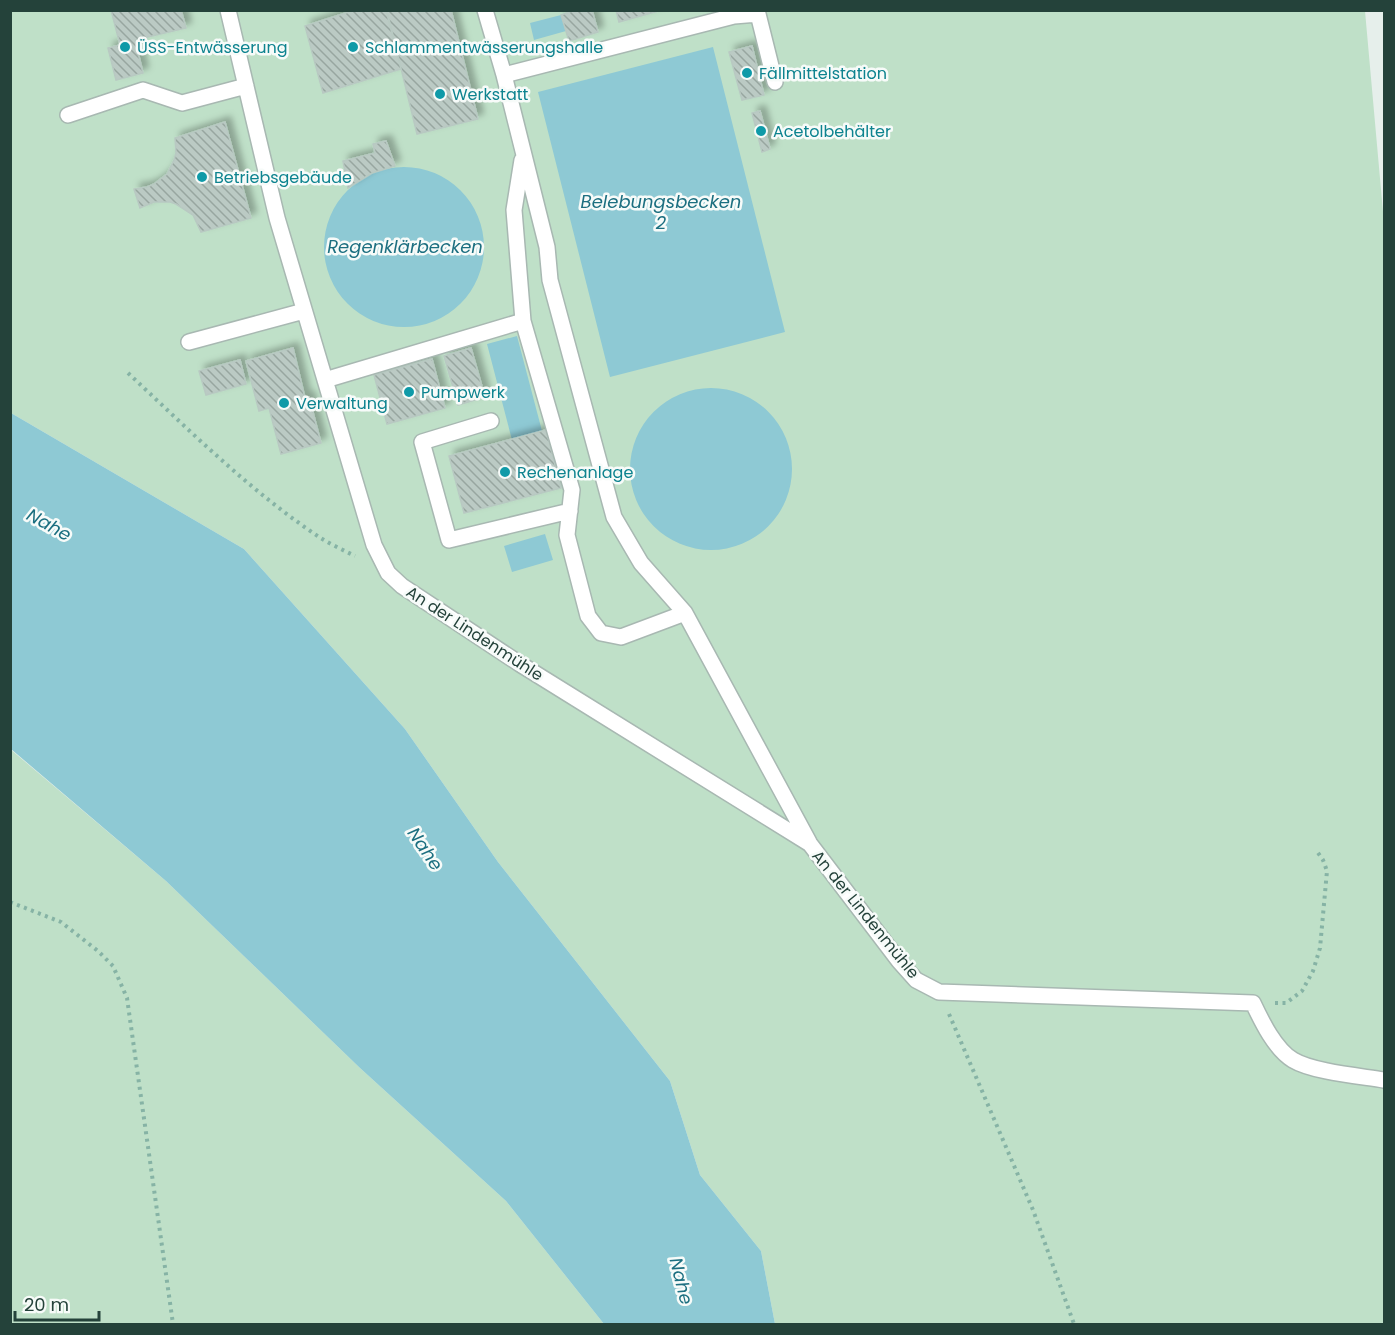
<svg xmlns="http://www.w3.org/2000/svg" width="1395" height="1335" font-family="Poppins,sans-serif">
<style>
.grass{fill:#bfe0c8}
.water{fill:#8ec9d4}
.building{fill:url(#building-back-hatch);stroke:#b8c9c2;stroke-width:1.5;filter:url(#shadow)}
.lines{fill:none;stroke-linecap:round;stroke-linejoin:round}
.lane-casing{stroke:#a8b8b2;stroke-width:18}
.path{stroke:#86b3a5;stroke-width:4;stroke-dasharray:3 4.5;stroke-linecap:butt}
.lane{stroke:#fff;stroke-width:15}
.culture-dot{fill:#0f9aa8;stroke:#f7fbf9;stroke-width:2}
.labels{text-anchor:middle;stroke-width:5;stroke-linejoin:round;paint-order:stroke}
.culture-label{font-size:16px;fill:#0d838f;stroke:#f7fbf9;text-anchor:start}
.street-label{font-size:16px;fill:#24423a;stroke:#f7fbf9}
.water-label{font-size:18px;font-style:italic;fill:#1c6f80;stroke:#f7fbf9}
</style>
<defs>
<pattern id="building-back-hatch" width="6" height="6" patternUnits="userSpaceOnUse" patternTransform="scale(1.5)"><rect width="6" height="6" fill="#bbcac4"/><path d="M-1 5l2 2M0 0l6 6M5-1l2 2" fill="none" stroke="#98a6a0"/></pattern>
<filter id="shadow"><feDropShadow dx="5.5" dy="-5.5" stdDeviation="3" flood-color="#0004"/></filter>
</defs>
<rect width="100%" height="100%" fill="#e6efeb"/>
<path class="grass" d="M11,11H1365L1384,223V1324H775L761,1251L700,1175L670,1081L498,862L405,729L244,549L11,413Z
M10,749L166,881L360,1068L506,1201L604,1324H11Z"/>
<path class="water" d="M561,15L566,31L534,40L530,23Z
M713,47L785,332L610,377L538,92Z
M324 247a80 80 0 1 1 160 0a80 80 0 1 1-160 0Z
M517,336L542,431L512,440L487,344Z
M630 469a81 81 0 1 1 162 0a81 81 0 1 1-162 0Z
M11,413L244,549L405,729L498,862L670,1081L700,1175L761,1251L775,1324H604L506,1201L360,1068L166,881L11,749Z
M545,534L553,560L512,572L504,546Z"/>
<path class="building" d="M111,10H181L186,28L135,40L143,73L116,80L108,48L120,45Z
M355,10H386L401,69L323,93L305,26Z
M389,10H451L478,119L417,134L387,11Z
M575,10H592L598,32L569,41L561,15Z
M616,10H662L619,22Z
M752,46L764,95L742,100L729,52Z
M760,111L770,149L762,152L752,113Z
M225,122L251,218L201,232L193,215L176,204L170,202H154L140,208L134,189L147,187L154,184L167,174L174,160L176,153L175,138Z
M386,141L395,166L372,173L348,188L343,161L375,153L373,144Z
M293,348L305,398L309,397L321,443L281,454L269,408L259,411L246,361Z
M471,348L485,397L458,405L444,356Z
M432,359L445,408L387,424L374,375Z
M240,360L246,384L206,395L199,371Z
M546,430L561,488L464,513L449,456Z"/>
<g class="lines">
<defs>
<path id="lane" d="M228,10L277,218L374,545L388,573L402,586L520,664L810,844L899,961L916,980L939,992L1253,1003C1262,1022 1275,1049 1293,1060C1313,1072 1360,1076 1384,1080
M485,10L504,75L547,247L550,280L614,517L641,563L685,613L809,842
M734,16L758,14L775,82
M504,75L734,16L733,10
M68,115L143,90L182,103L246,86
M523,321L572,490L567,535L588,616L601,633L621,637L685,613
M189,342L304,311
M325,380L523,321L514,210L522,160
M491,421L422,442L449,540L570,511"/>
</defs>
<use href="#lane" class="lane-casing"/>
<path class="path" d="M128,373C189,430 249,490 319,537C330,544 343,550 355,556
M10,902L61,922L98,951L113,966L127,998L173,1324
M1275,1003H1286L1302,991L1313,971L1320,948L1327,871L1323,860L1316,850
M949,1014L1033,1210L1074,1324"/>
<use href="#lane" class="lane"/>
</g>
<g class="culture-dot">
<circle cx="125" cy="47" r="6"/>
<circle cx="353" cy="47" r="6"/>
<circle cx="747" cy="73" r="6"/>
<circle cx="440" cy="94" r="6"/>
<circle cx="761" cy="131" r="6"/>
<circle cx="202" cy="177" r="6"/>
<circle cx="409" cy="392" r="6"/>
<circle cx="284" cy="403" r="6"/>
<circle cx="505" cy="472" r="6"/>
</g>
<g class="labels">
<g class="culture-label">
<text x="137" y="53">ÜSS-Entwässerung</text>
<text x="365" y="53">Schlammentwässerungshalle</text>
<text x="759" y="79">Fällmittelstation</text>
<text x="452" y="100">Werkstatt</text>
<text x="773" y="137">Acetolbehälter</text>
<text x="214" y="183">Betriebsgebäude</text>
<text x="421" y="398">Pumpwerk</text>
<text x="296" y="409">Verwaltung</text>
<text x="517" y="478">Rechenanlage</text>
</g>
<g class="street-label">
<text transform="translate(475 633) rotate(33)" y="6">An der Lindenmühle</text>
<text transform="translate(866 914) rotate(51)" y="6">An der Lindenmühle</text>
</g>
<g class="water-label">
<text x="661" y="208">Belebungsbecken<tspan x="661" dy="21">2</tspan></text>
<text x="405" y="253">Regenklärbecken</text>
<text transform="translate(49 525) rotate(29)" y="6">Nahe</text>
<text transform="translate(425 849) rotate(56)" y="6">Nahe</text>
<text transform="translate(681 1281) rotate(76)" y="6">Nahe</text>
</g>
</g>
<rect width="1395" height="1335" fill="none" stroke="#24423a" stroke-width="24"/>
<path d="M15 1311v9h84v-9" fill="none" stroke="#24423a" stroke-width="3"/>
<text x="24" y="1311" font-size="18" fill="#24423a" stroke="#f7fbf9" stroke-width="4.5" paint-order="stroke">20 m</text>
</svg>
